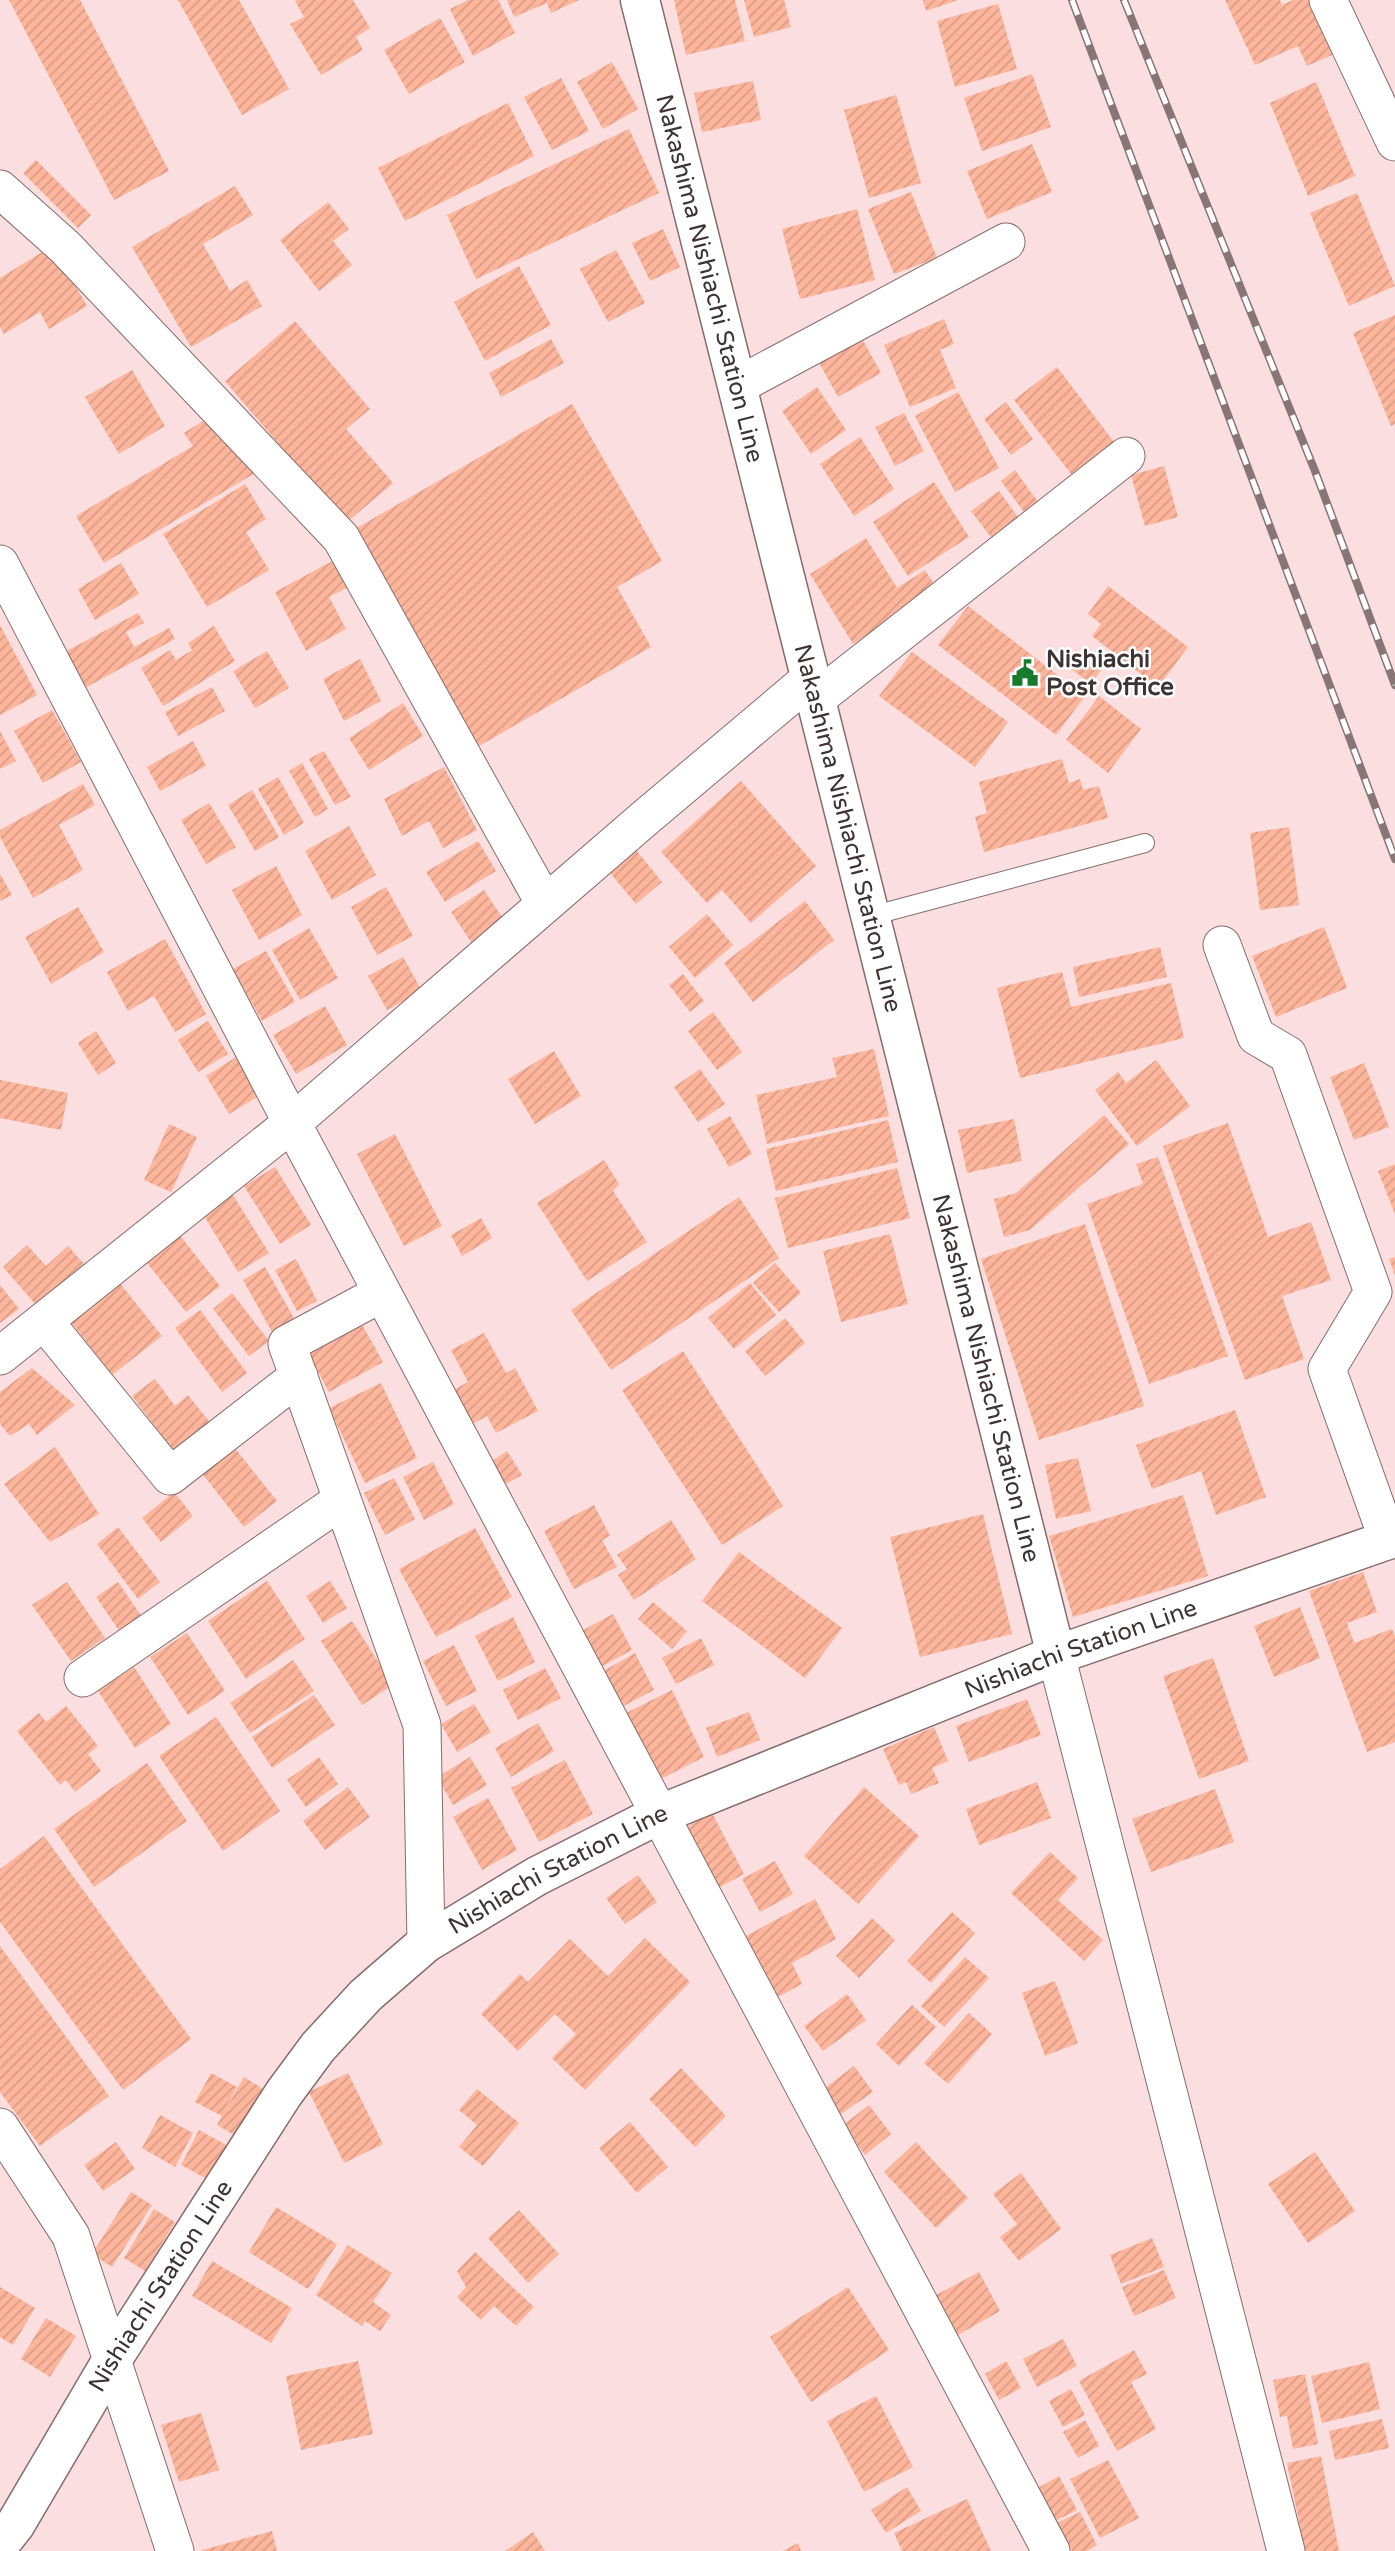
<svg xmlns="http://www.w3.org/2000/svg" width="1395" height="2551" font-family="'Varela Round',sans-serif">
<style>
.building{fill:url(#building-hatch)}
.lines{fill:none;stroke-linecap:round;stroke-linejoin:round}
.service-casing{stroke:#856d6e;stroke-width:20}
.minor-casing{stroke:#856d6e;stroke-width:39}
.secondary-casing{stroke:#856d6e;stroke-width:41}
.service{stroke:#fff;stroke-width:18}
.minor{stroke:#fff;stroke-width:37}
.secondary{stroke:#fff;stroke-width:38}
.rail-casing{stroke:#887677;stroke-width:8}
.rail{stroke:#fff;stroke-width:5;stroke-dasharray:16;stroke-linecap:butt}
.labels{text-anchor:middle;stroke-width:5;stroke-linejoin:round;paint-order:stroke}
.street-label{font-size:24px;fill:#3f3435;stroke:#fff}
.poi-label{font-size:24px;font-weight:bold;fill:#3f3435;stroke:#fff;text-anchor:start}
</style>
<defs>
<pattern id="building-hatch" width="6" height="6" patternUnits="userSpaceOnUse" patternTransform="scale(1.75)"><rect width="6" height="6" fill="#fdb59b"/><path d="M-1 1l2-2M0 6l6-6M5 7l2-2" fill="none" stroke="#da9c86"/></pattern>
</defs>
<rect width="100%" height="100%" fill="#fbdedf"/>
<path class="building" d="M9,0H80L169,171L114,200Z
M178,0H239L289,89L242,115Z
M297,0H353L370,28L356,37L363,50L321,75L290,24L304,17L295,1Z
M468,0H498L515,33L473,56L450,9Z
M507,0H579L551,13L547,3L514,17Z
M674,0H735L745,41L686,55Z
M744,0H784L791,27L754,37Z
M923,0H958L926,11Z
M1225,0H1280L1282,5L1293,0H1316L1339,52L1307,66L1298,46L1255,65Z
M998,4L1017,69L955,87L937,21Z
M440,18L465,62L409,94L384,50Z
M612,62L638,109L603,129L577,82Z
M1032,74L1051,127L982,151L964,98Z
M561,78L589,131L552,150L524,97Z
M753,81L761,120L702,132L694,93Z
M1316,82L1355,176L1308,196L1270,103Z
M896,95L921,183L869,198L844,110Z
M508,103L534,156L405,221L378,168Z
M629,129L659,193L476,279L447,215Z
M1032,144L1052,192L987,219L967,171Z
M36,160L91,215L78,228L23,173Z
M235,186L253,215L203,244L230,291L247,280L262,306L191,347L132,247Z
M911,192L937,258L894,274L868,209Z
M1357,193L1395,286L1349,306L1310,213Z
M328,202L349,229L333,241L352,265L319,291L280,240Z
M857,209L875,280L800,299L782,229Z
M663,229L680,267L650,281L632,243Z
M52,246L87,306L49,329L40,312L4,334L0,327V278Z
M616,250L645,303L608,322L580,269Z
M519,266L551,325L485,361L454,302Z
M1395,315V424L1391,426L1353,333Z
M944,319L954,344L940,350L956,388L910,407L884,345Z
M295,321L370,409L346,429L393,483L346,523L225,381Z
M860,335L881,373L838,397L817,359Z
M551,339L564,363L501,397L489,373Z
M1057,367L1114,442L1071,474L1014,400Z
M132,370L165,426L119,454L85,397Z
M817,387L846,430L811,454L782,411Z
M958,392L999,468L955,492L915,416Z
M1006,402L1033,439L1011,455L984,419Z
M572,404L662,561L617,587L651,647L479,746L355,529Z
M904,413L924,451L895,466L875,427Z
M209,417L262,469L104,563L76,516L193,446L184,433Z
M860,437L894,489L854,516L820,464Z
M1164,466L1178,517L1145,526L1131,475Z
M1015,470L1041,506L1027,516L1001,481Z
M934,482L969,537L908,576L873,522Z
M245,484L266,519L246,532L269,570L207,607L163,534Z
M999,491L1023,524L996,544L971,511Z
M866,538L897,588L925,570L938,590L853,644L810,574Z
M336,559L350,586L329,597L346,629L306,651L275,592Z
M121,563L139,594L95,620L78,589Z
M1108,586L1188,647L1158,687L1092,636L1101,624L1088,614Z
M968,606L1085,696L1056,735L938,645Z
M138,613L144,623L126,632L134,647L169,628L175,639L83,689L63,653Z
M0,625L37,695L0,715Z
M214,626L235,661L163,706L141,668L170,650L176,660L192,650L188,643Z
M1076,650L1101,670L1091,684L1065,664Z
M267,651L289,688L255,708L233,671Z
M912,652L1008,722L975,767L879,696Z
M360,659L381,701L344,721L323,679Z
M212,687L225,711L178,736L165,712Z
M1099,696L1141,729L1108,773L1066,740Z
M403,703L423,736L369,770L349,738Z
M52,710L81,762L43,783L14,731Z
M0,731L16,761L0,769Z
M193,741L206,766L160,791L147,767Z
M324,751L351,797L335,805L309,759Z
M1062,759L1069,783L1080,779L1083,790L1099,786L1108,818L984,852L975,817L987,813L979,782Z
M302,763L328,809L315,817L289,771Z
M444,767L477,830L443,848L429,821L402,836L384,799Z
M278,777L304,823L284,835L258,789Z
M741,781L816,866L751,923L722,890L707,903L661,852Z
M83,784L95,805L59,825L83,870L33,898L0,837V830Z
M252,790L279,837L255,851L228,805Z
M209,803L236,847L206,864L181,820Z
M349,826L376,875L332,900L305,851Z
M1289,827L1299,905L1260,910L1250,833Z
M478,841L496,871L445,902L426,872Z
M636,850L662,882L636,904L610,873Z
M276,866L302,915L259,940L232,890Z
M0,874L12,895L0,901Z
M386,887L413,936L377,955L351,907Z
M484,890L506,923L473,945L451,912Z
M805,901L834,940L753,1002L724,963Z
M78,907L104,952L51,984L25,937Z
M707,914L733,945L695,978L669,947Z
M1324,927L1347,988L1276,1017L1252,956Z
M309,928L338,978L300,1000L272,950Z
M165,939L206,1014L175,1032L154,996L128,1011L107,972Z
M1160,947L1167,977L1079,997L1073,967Z
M266,951L295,1002L262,1021L233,969Z
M403,957L422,991L387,1010L368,976Z
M1062,972L1071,1007L1171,983L1184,1038L1020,1078L997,988Z
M683,974L704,1001L690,1012L669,985Z
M325,1006L347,1045L296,1074L273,1035Z
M713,1012L742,1052L717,1070L688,1031Z
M208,1021L228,1054L198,1072L178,1040Z
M96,1031L116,1063L98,1075L78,1043Z
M874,1049L889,1116L767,1144L756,1095L837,1077L832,1058Z
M554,1051L581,1096L535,1124L508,1079Z
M236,1057L259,1096L229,1114L206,1076Z
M1156,1060L1190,1106L1137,1146L1095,1090L1118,1072L1126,1083Z
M1364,1063L1389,1127L1354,1140L1330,1077Z
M700,1069L725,1104L698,1122L674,1087Z
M0,1080L68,1093L61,1130L0,1118Z
M1104,1115L1129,1144L1030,1230L1004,1237L994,1199L1016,1193Z
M730,1116L752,1154L729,1167L707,1129Z
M1014,1119L1022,1161L967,1173L958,1130Z
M888,1120L898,1162L776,1191L766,1149Z
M1228,1123L1268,1237L1311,1222L1331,1280L1282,1296L1304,1359L1245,1380L1163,1146Z
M169,1124L197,1137L171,1192L144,1180Z
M395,1134L442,1226L404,1246L357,1154Z
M1158,1157L1228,1356L1149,1384L1087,1204L1143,1184L1136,1164Z
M604,1160L619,1184L613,1191L647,1242L587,1281L537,1203Z
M1395,1164V1214L1378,1171Z
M275,1167L311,1225L280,1244L244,1186Z
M897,1168L910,1218L788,1248L775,1198Z
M233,1195L269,1253L238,1272L203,1214Z
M739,1197L779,1258L611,1370L571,1310Z
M481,1218L492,1238L462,1256L451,1235Z
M1085,1224L1144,1406L1039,1440L981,1259Z
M178,1233L220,1286L186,1312L144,1259Z
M890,1234L908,1304L841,1322L823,1251Z
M27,1245L46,1266L68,1246L84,1264L37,1306L3,1267Z
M1395,1257V1275L1389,1259Z
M296,1259L317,1301L297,1311L275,1270Z
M775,1263L801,1293L779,1312L753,1283Z
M265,1267L295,1320L272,1332L243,1280Z
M119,1282L162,1336L112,1375L70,1321Z
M750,1283L776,1315L734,1349L708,1318Z
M0,1285L19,1309L0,1323Z
M232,1293L269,1341L249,1356L213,1309Z
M200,1310L247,1373L222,1392L175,1328Z
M785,1318L805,1343L765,1376L745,1351Z
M360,1321L383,1362L329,1392L307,1351Z
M484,1333L506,1373L515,1368L538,1411L496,1433L487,1416L471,1425L454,1390L468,1382L451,1350Z
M683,1351L783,1506L722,1545L622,1390Z
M32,1368L75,1405L37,1435L29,1424L10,1436L0,1424V1392Z
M155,1379L175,1406L188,1395L212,1425L175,1453L132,1396Z
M381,1383L417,1458L365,1483L329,1408Z
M1235,1410L1266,1497L1216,1515L1201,1471L1152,1489L1136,1445Z
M55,1447L99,1514L50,1542L4,1484Z
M234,1447L277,1501L244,1527L201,1472Z
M507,1451L522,1475L506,1484L492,1461Z
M1078,1458L1091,1511L1056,1519L1045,1465Z
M433,1462L454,1504L424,1520L403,1477Z
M394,1478L415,1519L385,1535L364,1493Z
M174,1492L193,1516L161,1542L142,1518Z
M1183,1495L1208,1576L1073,1617L1049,1536Z
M594,1505L610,1536L602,1540L617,1567L574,1589L544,1531Z
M983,1514L1012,1634L920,1657L890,1537Z
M671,1520L696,1559L634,1600L618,1575L627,1569L617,1555Z
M118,1527L160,1582L138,1599L97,1544Z
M475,1528L512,1597L436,1637L399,1569Z
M739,1552L842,1628L805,1678L702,1601Z
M1363,1572L1377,1612L1347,1623L1354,1643L1392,1629L1395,1636V1742L1367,1752L1309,1591Z
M267,1581L305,1639L246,1679L208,1621Z
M330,1581L347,1608L323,1623L306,1596Z
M67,1582L105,1638L71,1661L32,1605Z
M118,1582L144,1620L122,1635L96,1597Z
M653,1602L687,1631L672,1649L638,1619Z
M1300,1607L1320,1658L1274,1677L1254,1626Z
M613,1614L632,1650L595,1670L576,1634Z
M513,1617L535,1662L498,1681L475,1636Z
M352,1621L393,1685L362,1705L321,1641Z
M187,1633L225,1691L188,1715L150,1657Z
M701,1638L714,1665L676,1684L662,1658Z
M454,1645L477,1691L446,1706L423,1661Z
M635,1653L654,1690L616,1710L598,1674Z
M1213,1658L1249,1761L1199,1779L1163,1676Z
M293,1660L314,1691L250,1733L230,1703Z
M134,1667L171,1724L135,1748L98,1691Z
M545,1668L561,1698L518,1720L503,1690Z
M672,1690L704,1757L657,1781L624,1714Z
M314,1695L335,1725L272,1768L252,1737Z
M1027,1699L1041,1735L969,1762L956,1726Z
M474,1704L491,1732L457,1752L441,1724Z
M66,1706L98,1746L88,1754L101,1771L75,1792L66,1780L60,1785L17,1731L39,1713L46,1722Z
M749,1712L760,1740L717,1757L706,1728Z
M216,1717L280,1811L223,1851L159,1756Z
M538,1723L554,1751L511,1777L495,1748Z
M934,1727L948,1761L932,1768L939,1783L911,1794L906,1782L899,1785L883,1749Z
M319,1757L338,1784L306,1807L287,1780Z
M470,1757L487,1785L453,1805L437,1777Z
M565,1760L593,1814L539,1842L511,1788Z
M147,1763L187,1821L94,1887L54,1829Z
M1037,1782L1051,1818L979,1845L966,1809Z
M348,1787L370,1817L325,1850L303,1821Z
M864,1787L919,1836L858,1904L804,1856Z
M1215,1789L1234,1842L1151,1872L1132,1819Z
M488,1798L517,1850L482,1870L453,1817Z
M712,1813L744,1874L711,1892L679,1831Z
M44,1836L191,2039L123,2090L0,1922V1869Z
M1050,1852L1078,1878L1058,1900L1103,1940L1084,1961L1011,1893Z
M775,1861L793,1894L760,1912L742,1879Z
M638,1875L657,1902L625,1924L606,1898Z
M815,1899L836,1939L792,1963L802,1984L776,1998L744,1937Z
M952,1912L975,1933L931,1983L907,1961Z
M872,1918L895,1940L859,1978L836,1956Z
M645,1938L690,1982L585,2090L552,2058L576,2034L555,2014L518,2051L481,2014L520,1974L528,1982L570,1939L608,1976Z
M0,1946L109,2096L40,2146L0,2092Z
M965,1957L989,1978L944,2027L921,2006Z
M1055,1981L1078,2043L1045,2056L1022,1993Z
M847,1994L866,2020L823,2051L804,2026Z
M912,2005L936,2027L899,2066L876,2044Z
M969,2013L992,2034L948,2084L924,2063Z
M854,2066L873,2092L838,2116L821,2091Z
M681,2068L726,2116L695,2147L649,2099Z
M211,2073L237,2087L224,2112L244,2077L263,2089L236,2136L217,2125L222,2116L195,2102Z
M348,2073L383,2144L344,2163L309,2092Z
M477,2089L519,2123L483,2166L459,2147L477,2125L459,2110Z
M869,2105L891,2134L865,2155L843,2125Z
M160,2115L193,2133L175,2167L142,2148Z
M630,2122L668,2167L637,2193L599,2148Z
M199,2130L228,2146L209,2180L181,2165Z
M116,2142L135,2169L103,2191L84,2165Z
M916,2142L968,2198L936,2228L884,2172Z
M1315,2152L1355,2211L1308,2243L1268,2184Z
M1021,2173L1061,2229L1019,2261L1000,2237L1017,2224L993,2194Z
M131,2192L152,2205L112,2267L92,2254Z
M276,2207L337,2244L308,2289L249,2252Z
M154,2209L175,2222L145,2271L124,2258Z
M519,2210L559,2254L528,2283L488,2238Z
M1152,2238L1164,2267L1121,2284L1110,2255Z
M348,2245L392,2273L373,2302L391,2315L380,2331L365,2321L362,2326L316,2295Z
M475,2252L534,2307L516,2326L494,2306L481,2320L457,2297L466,2287L457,2271Z
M212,2261L292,2308L271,2343L192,2296Z
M1164,2270L1176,2298L1134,2316L1122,2287Z
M979,2272L1000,2311L958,2335L936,2295Z
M0,2287L35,2308L13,2345L0,2337Z
M848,2287L889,2350L811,2402L770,2337Z
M46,2318L76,2336L50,2377L21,2359Z
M1063,2339L1077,2366L1037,2387L1023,2359Z
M1134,2350L1147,2374L1131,2382L1156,2429L1117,2451L1079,2381Z
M358,2361L373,2434L301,2450L286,2376Z
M1006,2361L1021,2388L999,2400L985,2374Z
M1369,2362L1380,2409L1322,2423L1311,2376Z
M1305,2374L1318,2444L1293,2449L1287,2416L1280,2417L1273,2380Z
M1071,2389L1085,2415L1063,2427L1049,2401Z
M876,2396L913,2467L864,2492L827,2421Z
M201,2413L219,2470L179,2482L161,2425Z
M1382,2419L1389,2448L1335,2460L1329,2431Z
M1085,2420L1099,2446L1078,2458L1063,2432Z
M1321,2456L1339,2551H1305L1287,2463Z
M1108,2460L1139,2518L1100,2538L1070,2479Z
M1059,2476L1077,2510L1055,2521L1038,2488Z
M907,2487L921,2511L886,2533L871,2510Z
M967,2499L991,2551H902L894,2533Z
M1080,2512L1097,2545L1087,2551H1072L1057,2523Z
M272,2531L277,2551H202V2550Z
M533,2532L545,2551H505Z
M798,2543L801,2551H783Z"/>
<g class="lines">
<defs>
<path id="service" d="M871,916L1145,843"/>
<path id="minor" d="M1328,0L1395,142
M0,189L65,247L341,538L545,904
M737,386L1006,242
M0,564L292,1123L1051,2551
M816,699L1126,456
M1222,945L1256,1036L1288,1055L1373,1292L1327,1369L1388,1540
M382,1293L287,1344L422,1725L426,1943
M44,1321L170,1476L299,1376
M0,1356L292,1123L645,818L811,678
M1056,1655L1286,2551
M83,1678L342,1500
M0,2127L71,2236L175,2551"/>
<g id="secondary">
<path id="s1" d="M640,0L1056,1655"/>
<path id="s2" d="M0,2544L15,2525L112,2360L284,2093L318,2047L366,1995L426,1943L537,1876L658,1815L1056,1655L1388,1540"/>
</g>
</defs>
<use href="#service" class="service-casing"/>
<use href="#minor" class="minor-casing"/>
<use href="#secondary" class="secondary-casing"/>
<use href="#service" class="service"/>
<use href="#minor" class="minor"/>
<use href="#secondary" class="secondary"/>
<defs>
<path id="rail" d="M1072,0L1395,859
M1124,0L1315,471L1395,685"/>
</defs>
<use href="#rail" class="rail-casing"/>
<use href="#rail" class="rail"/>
</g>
<defs>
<symbol id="civic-bare" viewBox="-9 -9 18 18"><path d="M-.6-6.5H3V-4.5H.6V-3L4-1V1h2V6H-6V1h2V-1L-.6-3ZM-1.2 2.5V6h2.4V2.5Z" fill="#177a2d" stroke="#fff" stroke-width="2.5" paint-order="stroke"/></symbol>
</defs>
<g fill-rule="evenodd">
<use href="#civic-bare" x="1006" y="654" width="38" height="38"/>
</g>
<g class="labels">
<g class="street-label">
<text dy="8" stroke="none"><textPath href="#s1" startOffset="287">Nakashima Nishiachi Station Line</textPath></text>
<text dy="8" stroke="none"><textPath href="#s1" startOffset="854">Nakashima Nishiachi Station Line</textPath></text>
<text dy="8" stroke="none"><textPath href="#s1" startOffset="1421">Nakashima Nishiachi Station Line</textPath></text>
<text dy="8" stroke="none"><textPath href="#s2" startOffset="1460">Nishiachi Station Line</textPath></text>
<text dy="8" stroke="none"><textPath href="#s2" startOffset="892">Nishiachi Station Line</textPath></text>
<text dy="8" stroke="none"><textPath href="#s2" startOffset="304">Nishiachi Station Line</textPath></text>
</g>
<g class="poi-label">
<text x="1046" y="667">Nishiachi<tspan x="1046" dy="28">Post Office</tspan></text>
</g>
</g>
</svg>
